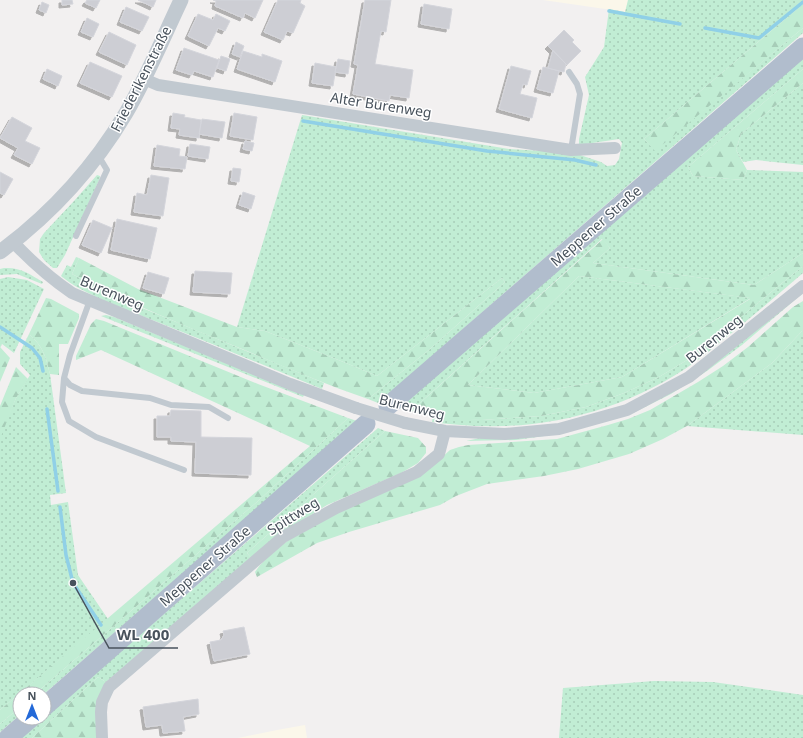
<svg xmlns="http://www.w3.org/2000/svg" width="803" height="738" font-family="'Noto Sans',sans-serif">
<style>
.commercial{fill:#fbf7ea}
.grass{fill:url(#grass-dots)}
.forest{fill:url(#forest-firs);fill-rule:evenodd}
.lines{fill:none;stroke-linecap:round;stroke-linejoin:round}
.stream{stroke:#90d0e7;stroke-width:3.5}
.building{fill:#cdced4;stroke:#d4d5db;filter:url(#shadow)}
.service{stroke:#c1c9d0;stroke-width:6}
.minor{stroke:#c1c9d0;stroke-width:12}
.tertiary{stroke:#c1c9d0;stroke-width:15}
.primary{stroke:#b1bdcd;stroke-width:19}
.minor-bridge{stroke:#c1c9d0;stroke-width:12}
.labels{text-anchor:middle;stroke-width:3;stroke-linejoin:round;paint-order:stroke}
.street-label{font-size:14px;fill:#48525c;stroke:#fff}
.leader{fill:none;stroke:#48525c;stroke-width:1.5}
.callout-dot{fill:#48525c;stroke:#fff;stroke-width:1.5}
.callout-label{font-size:15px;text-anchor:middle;font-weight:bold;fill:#48525c;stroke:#fff;stroke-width:3;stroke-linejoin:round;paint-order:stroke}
</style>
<defs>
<pattern id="grass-dots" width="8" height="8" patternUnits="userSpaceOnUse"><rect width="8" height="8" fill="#c1edd4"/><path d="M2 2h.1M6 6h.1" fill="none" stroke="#a7cdb8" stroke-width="1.8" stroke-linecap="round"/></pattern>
<pattern id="forest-firs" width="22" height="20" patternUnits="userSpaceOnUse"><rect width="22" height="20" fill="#c1edd4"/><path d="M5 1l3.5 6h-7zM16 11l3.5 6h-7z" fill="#a7cdb8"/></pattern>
<filter id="shadow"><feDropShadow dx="-3" dy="3" stdDeviation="0" flood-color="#0004"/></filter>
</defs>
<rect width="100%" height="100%" fill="#f2f0f0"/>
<path class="commercial" d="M543,0H628L626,12Z
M305,725L307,738H238L277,730Z"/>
<path class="grass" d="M628,0H803V4L644,139L655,150L803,28V33L378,403L368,399L430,349L505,282L502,278L377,376L346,363L265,331L237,327L302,115L509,149L560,152L577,154L601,162L607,166L615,165L619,159L622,143L619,139L579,145V139L589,95L585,77L604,47L609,9L625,12Z
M803,55V69L688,167L693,176L743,180L747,170L803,172V253L754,285L593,263L610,248L602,239L411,411L399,408Z
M803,83V165L756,160L743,162L736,150L741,134Z
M97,175L100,176V178L65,255L57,268H53L44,260L39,252L40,239L44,233L74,201Z
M76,257L79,258L72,274L123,300L324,383L322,389C266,366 210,343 155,321C128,310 82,294 61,276L67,265L71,267Z
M803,266V273C777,295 751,318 724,339C714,347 705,355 695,362C641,401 569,425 502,426C479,427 455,425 432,422L433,416L482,420L541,416L586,407L624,393L659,377L692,357Z
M4,268C21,267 29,274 43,282L42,284L17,274L0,275V269Z
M579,276L751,298L622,377L534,393L468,385Z
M8,277L27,280L44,289L14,353L2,344L0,348V279Z
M803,293L742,345L707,371L671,394L633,413L558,434L516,440L466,441L480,438L513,437L638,408Z
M106,315L114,317L304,395L303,397L101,316Z
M803,330V435L687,426L772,363Z
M29,334C43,346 46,357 50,374L66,493L50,495L51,505L68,502L78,575L108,619L0,710V435L16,398L30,375L20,364V352Z
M348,418L357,421L44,694H35L258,501Z
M378,428L385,431L247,553L252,559L106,682L98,677L32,738H21Z
M654,681L713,682L803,695V738H559L563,688Z
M20,707V715L0,732V724Z"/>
<path class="forest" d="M803,4V28L655,151L644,139Z
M803,69V83L741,134L736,150L747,170L743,180L693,176L688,167Z
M603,239L610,248L593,263L754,285L803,253V266L692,357L659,377L624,393L586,407L541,416L482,420L450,419L411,411ZM579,276L750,298V299L622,377L534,393L468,385Z
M79,258L138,289L237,327L265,331L346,363L377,376L502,278L505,282L430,349L368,399C327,385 287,368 247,351C187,327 129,303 72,274Z
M46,298L51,299L79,314V318L68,344H59V375L50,374C46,357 43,346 29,334Z
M803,301V330L772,363L687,426L663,439L629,454L578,469L544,476L487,484L456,496L440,505L349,532L317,543L257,577L255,572C266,555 286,542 303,530L439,460L450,450L459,447L468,445L557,439L608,425L628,419L650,410L698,382L723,366L748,347L793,307Z
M96,319L104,321L258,384L348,418L258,501L35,694H20V707L0,724V710L310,446L101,350L76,360V356L91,324Z
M0,347L10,358L0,382Z
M16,367L28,379L16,398L0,439V406Z
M385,431L418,438L426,447V453L418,463L401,473L327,505L282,533L252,559L247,553Z
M98,677L106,682L98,738H32Z"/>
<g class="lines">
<path class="stream" d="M609,11L680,24
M705,28L759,38L803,2
M303,121L487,151L575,160L596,165
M0,327L32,348L40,358L43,371
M47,409L58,491
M60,507L66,555L73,583L101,625"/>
</g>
<path class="building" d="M62,0H72L73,4L62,5Z
M87,0H100L96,8L85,3Z
M138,0H156L153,7Z
M213,0H263L255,18L245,13L243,18L215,6L216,1Z
M278,0H301L300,3L305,6L293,33L287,31L283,40L264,32Z
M365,0H391L386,32L381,31L375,64L413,70L409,98L390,95L389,101L353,94L358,65L354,64Z
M42,2L49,5L46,13L39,10Z
M424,4L452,9L449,29L421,24Z
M126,7L149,17L142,31L120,22Z
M198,14L213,20L216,14L230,21L225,31L218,28L209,46L188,36Z
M87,18L99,24L93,37L81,32Z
M564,30L574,40L572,42L581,51L567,65L548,46Z
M109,32L136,45L127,65L99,52Z
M236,42L244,46L240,57L232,54Z
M184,48L219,60L213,77L194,71L192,75L176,70Z
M553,50L566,64L564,72L548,68Z
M243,51L262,57V54L282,61L275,82L237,69Z
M221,56L230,59L226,71L217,68Z
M338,59L350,61L348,74L335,72Z
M90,62L122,76L112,97L80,83Z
M315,63L336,67L333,86L312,83Z
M511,66L531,71L527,85L523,84L520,94L537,98L532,118L499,109Z
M543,67L559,71L553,93L537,89Z
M47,69L62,76L58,86L43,79Z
M173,113L185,115L184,117L201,120L199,138L179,135L180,129L171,128Z
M234,113L257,117L253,140L230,136Z
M12,117L32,128L25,141L40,148L32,164L14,155L18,148L0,138Z
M202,119L225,122L222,138L199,134Z
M245,141L254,143L252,151L243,149Z
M190,144L210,147L208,159L188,156Z
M157,145L180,149L179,156L187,157L185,169L154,166Z
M233,168L241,169L239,182L231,181Z
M0,172L13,179L4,195L0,193Z
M151,175L169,178L163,216L134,212L137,193L147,195Z
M243,192L255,196L251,209L239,205Z
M117,219L157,228L150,259L111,250Z
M93,220L112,228L101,253L82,245Z
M195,271L232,273L230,294L193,292Z
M148,272L169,278L164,294L143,288Z
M171,410L201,411V437L252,438L251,475L195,473L196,442L171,441V437H157V416H170Z
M244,627L250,654L214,661L210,642L221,640L224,635L223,631Z
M198,699L199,714L183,717L185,731L163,733L162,725L146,727L143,707Z"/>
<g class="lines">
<path class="service" d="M569,72L577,84L580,94L571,150
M76,236L107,170L98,155
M90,300L70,355L64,378L70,385L82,391L150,398L171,405L209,407L228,418
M64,378L62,402L69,421L96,437L184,470"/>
<path class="minor" d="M144,79L158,85L571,150L615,148
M13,242C31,261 50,278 72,293L290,384L356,408
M405,423L445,431L505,434L559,429L627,410L689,377L803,286
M102,738L101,712L102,702L109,687L283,537L336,508L417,472L439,454L445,431"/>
<path class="tertiary" d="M0,252C51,214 94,167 126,113C147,77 163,38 181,0"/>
<path class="primary" d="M388,406L803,47
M44,707L366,424
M8,738L31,718"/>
<path class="minor-bridge" d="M356,408L405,423"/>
</g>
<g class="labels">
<g class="street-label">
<text transform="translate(141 79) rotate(-63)" y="5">Friederikenstraße</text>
<text transform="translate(381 105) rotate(9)" y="5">Alter Burenweg</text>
<text transform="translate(596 226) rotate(-41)" y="5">Meppener Straße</text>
<text transform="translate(112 293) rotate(23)" y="5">Burenweg</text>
<text transform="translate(714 339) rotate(-39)" y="5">Burenweg</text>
<text transform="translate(412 407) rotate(14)" y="5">Burenweg</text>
<text transform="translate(293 516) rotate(-32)" y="5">Spittweg</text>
<text transform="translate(205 566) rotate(-41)" y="5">Meppener Straße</text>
</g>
</g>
<path class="leader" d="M73 583L109 648H178"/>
<circle class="callout-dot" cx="73" cy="583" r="4"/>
<g class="callout-label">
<text x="143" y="640">WL 400</text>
</g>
<g transform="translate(32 706)"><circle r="19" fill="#ffffff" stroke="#b6babe"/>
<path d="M0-3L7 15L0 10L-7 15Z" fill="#2369d8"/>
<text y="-6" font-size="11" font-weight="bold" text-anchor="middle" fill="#48525c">N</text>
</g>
</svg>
